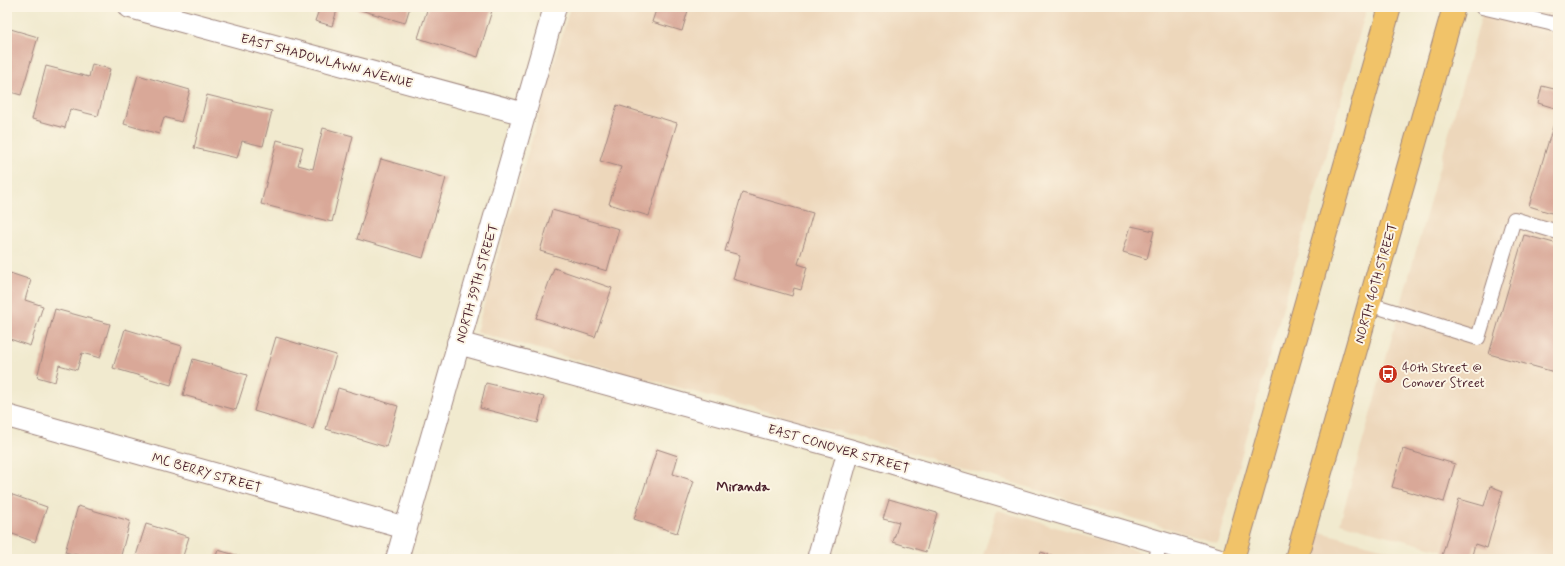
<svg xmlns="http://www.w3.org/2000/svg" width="1565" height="566" font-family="Mynerve,sans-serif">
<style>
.built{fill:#edd7bb}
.building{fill:#d9a898}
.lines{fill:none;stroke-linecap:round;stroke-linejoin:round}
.lane-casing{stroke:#9e847d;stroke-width:16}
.street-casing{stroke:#9e847d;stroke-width:24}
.primary-casing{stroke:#9e847d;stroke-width:24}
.lane{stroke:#fff;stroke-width:14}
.street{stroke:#fff;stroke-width:22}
.primary{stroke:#f1c369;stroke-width:22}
.labels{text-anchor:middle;stroke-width:4;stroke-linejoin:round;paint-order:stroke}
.street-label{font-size:13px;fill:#4a1f2b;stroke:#fcf5e5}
.poi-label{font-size:13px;fill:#4a1f2b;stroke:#fcf5e5;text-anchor:start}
.neighbourhood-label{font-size:14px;font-weight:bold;fill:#4a1f2b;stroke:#fcf5e5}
</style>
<rect width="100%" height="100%" fill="#fcf5e5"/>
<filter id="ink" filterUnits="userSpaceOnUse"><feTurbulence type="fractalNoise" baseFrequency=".025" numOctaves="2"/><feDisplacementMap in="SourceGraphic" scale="8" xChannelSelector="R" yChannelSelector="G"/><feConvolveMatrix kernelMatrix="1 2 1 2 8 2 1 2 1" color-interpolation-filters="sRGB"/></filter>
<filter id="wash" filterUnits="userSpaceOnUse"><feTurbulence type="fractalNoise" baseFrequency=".012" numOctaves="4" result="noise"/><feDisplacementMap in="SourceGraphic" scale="16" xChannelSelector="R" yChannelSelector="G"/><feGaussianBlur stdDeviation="0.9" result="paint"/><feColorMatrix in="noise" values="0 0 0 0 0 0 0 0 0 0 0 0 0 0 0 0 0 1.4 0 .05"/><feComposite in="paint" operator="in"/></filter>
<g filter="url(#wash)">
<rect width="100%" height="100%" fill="#f1eacf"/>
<path class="built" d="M570,7H1367L1217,543L841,432L476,332Z
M1484,7H1558V559H1474L1340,523Z
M997,510L1164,559H982Z
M1305,528L1423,559H1296Z"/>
<g id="blocks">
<path class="building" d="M320,7H338L332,26L315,21Z
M350,7H410L405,23Z
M428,7H442L449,9L450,7H493L478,57L418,38Z
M657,7H689L682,31L652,22Z
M7,28L38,37L21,95L7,91Z
M92,64L110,69L98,116L70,109L65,128L32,119L46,66L89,77Z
M138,75L190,90L181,122L164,117L159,134L124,124Z
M1542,86L1558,90V109L1538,103Z
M207,95L272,111L263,146L242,141L237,158L194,148Z
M617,105L677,123L649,216L609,204L621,167L600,161Z
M1558,110V215L1529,206Z
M323,128L353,136L332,222L261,204L277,140L303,147L298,165L313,169Z
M381,159L446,178L423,258L357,239Z
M742,193L813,213L798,264L807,267L801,290L794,288L792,296L733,279L740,255L725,251Z
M552,210L619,229L607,271L540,251Z
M1131,226L1154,231L1147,259L1123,252Z
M1524,235L1558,244V373L1489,354Z
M554,268L612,288L595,337L536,318Z
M7,272L31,280L25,300L43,306L30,346L7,338Z
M55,309L110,324L100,358L82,353L77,370L59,365L55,382L37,377Z
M125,329L182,346L171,385L113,368Z
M276,337L336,355L313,429L254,411Z
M193,359L247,375L236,410L183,395Z
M486,383L544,397L538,423L480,408Z
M338,388L398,406L386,447L326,429Z
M657,449L678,456L673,474L694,481L677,533L634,519Z
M1403,449L1455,464L1444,502L1392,487Z
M1490,486L1503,491L1487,548L1475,544L1471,559H1441L1459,499L1484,506Z
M7,493L47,507L35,542L7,532Z
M889,499L937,513L926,552L893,542L899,522L883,518Z
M78,506L130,521L120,559H92L65,552Z
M146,524L189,537L182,559H135Z
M218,550L249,559H215Z
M1041,552L1063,559H1039Z"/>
</g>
</g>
<g filter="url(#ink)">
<use href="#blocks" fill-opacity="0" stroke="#9e847d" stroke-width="1"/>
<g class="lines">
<defs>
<path id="lane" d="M1482,7L1558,25
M1369,304L1478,338L1514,219L1558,232
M1156,559L1160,542"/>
<path id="street" d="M130,7L525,114
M458,343L849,450L1217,559
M7,416L406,528
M397,559L555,7
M818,559L849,450"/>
<path id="primary" d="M1233,559L1390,7
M1296,559L1454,7"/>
</defs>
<use href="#lane" class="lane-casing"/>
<use href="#street" class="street-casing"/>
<use href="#primary" class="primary-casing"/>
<use href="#lane" class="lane"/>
<use href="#street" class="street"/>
<use href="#primary" class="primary"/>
</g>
</g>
<defs>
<symbol id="bus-disc" viewBox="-11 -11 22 22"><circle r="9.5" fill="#c8321e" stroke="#fcf5e5"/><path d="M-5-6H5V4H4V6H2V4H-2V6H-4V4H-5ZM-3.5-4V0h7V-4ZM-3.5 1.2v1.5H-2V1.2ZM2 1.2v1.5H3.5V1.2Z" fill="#fff"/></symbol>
</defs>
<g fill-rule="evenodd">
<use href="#bus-disc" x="1377" y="363" width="22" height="22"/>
</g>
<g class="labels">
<g class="street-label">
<text transform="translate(327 60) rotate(15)" y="5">EAST SHADOWLAWN AVENUE</text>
<text transform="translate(476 283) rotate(-74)" y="5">NORTH 39TH STREET</text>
<text transform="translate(1375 283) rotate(-74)" y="5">NORTH 40TH STREET</text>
<text transform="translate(839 448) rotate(16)" y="5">EAST CONOVER STREET</text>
<text transform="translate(207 472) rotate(16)" y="5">MC BERRY STREET</text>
</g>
<g class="poi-label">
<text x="1402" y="372">40th Street @<tspan x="1402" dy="15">Conover Street</tspan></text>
</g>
<g class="neighbourhood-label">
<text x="743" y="491">Miranda</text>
</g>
</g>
<rect width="1565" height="566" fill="none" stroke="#fcf5e5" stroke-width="24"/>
</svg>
